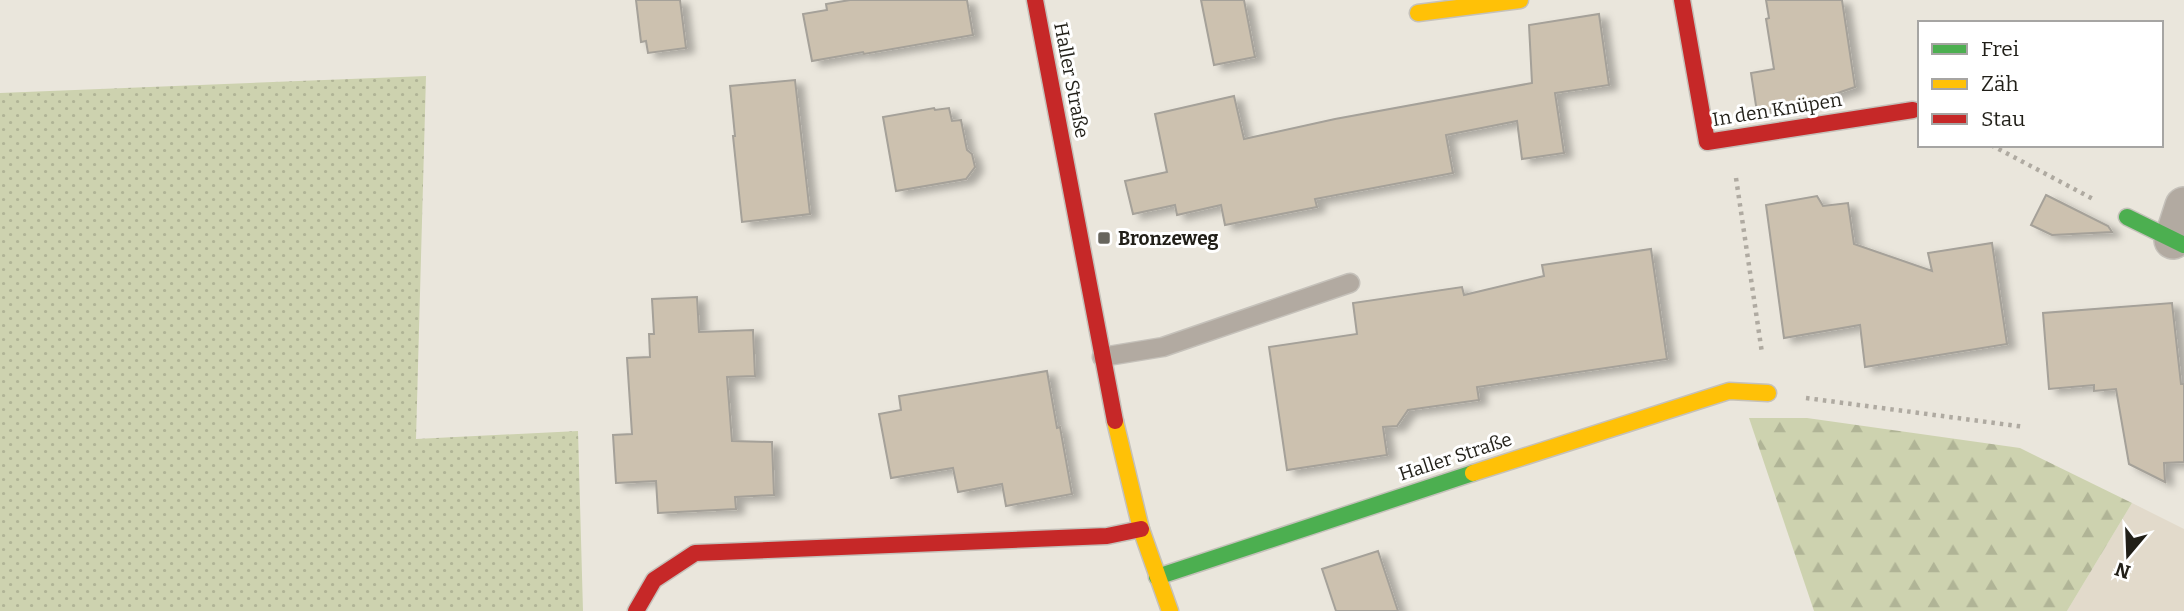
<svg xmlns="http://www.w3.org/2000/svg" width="2184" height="611" font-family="Bitter,serif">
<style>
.commercial{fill:#e2dacb}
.grass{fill:url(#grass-dots)}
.forest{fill:url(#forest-firs)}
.building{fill:#ccc1af;stroke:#a5a199;stroke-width:2;filter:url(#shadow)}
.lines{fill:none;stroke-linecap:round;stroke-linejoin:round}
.lane-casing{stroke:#c5c1ba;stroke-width:21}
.street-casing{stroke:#c5c1ba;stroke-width:40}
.fast-casing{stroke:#c5c1ba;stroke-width:19}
.slow-casing{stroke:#c5c1ba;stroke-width:19}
.jam-casing{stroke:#c5c1ba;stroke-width:19}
.path{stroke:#afaaa1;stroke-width:4.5;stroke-dasharray:3.5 5;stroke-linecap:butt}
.lane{stroke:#b2aaa1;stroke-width:18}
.street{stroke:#b2aaa1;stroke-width:37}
.fast{stroke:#4caf50;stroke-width:16}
.slow{stroke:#ffc107;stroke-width:16}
.jam{stroke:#c62828;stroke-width:16}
.poi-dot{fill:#67655d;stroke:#fff;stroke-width:2.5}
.labels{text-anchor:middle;stroke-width:6;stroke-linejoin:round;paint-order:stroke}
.street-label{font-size:19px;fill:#211f18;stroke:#fff}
.poi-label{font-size:19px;font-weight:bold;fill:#211f18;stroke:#fff;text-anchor:start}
</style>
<defs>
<pattern id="grass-dots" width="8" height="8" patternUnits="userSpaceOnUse" patternTransform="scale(1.75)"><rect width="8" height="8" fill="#cdd2af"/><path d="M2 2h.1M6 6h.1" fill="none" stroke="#b0b496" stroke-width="1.8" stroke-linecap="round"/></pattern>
<pattern id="forest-firs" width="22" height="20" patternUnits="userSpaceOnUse" patternTransform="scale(1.75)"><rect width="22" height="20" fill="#cdd2af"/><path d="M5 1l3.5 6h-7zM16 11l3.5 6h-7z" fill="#b0b496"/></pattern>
<filter id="shadow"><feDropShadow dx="8" dy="4.5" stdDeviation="3.5" flood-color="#0004"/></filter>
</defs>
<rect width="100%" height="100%" fill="#eae6dc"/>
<path class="commercial" d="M2132,503L2184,529V611H2067Z"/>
<path class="grass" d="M426,76L416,439L578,431L583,611H0V93Z"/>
<path class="forest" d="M1749,418H1807L2020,448L2132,503L2067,611H1814Z"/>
<path class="building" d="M636,0H680L686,48L648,53L646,41L641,42Z
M850,0H967L973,35L864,54L863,52L812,61L803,14L827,10L826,4Z
M1201,0H1244L1255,57L1214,65Z
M1766,0H1842L1855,87L1809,103L1757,112L1751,73L1774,69L1766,19L1769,18Z
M1599,14L1609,85L1555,93L1564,153L1522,159L1517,121L1446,135L1453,173L1315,199L1317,207L1225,225L1221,205L1177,215L1175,205L1133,214L1125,181L1167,172L1155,114L1234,96L1244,139L1335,119L1532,83L1529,25Z
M795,80L810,214L742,222L733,136H735L730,86Z
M934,108L935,110L949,108L952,121L961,120L967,150L972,154L975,167L966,179L896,191L883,117Z
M2046,195L2108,226L2112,232L2052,235L2031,225Z
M1817,196L1823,206L1848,203L1854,244L1932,271L1928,253L1992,243L2007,344L1865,367L1860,325L1784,338L1766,205Z
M1651,249L1667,359L1477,387L1479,400L1408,410L1397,426L1383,427L1387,455L1287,470L1269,347L1357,334L1353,303L1462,287L1464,295L1544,276L1542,265Z
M697,297L699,332L753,330L755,376L727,377L732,441L772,442L774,495L735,497L736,509L658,513L656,481L616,483L613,435L632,434L627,358L650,357L649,334H654L652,299Z
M2172,303L2181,384H2184V462L2164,463L2165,482L2129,464L2116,389L2094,391V385L2049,389L2043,313Z
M1047,371L1057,428L1060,427L1072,494L1006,506L1002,484L958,492L953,468L891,478L879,414L901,410L899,396Z
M1378,551L1398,611H1336L1322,569Z"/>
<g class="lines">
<defs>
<path id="lane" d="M1102,357L1163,347L1350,283"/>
<path id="street" d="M2173,240L2184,206"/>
<path id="fast" d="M2127,217L2184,245
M1157,577L1473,473"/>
<path id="slow" d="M1418,13L1520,0
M1115,421L1141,529L1170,611
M1473,473L1729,391L1768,393"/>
<path id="jam" d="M1035,0L1115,421
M1682,0L1707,142L1913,110
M636,611L654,580L695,553L1107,536L1141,529"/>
</defs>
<use href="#lane" class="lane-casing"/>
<use href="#street" class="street-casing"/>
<use href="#fast" class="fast-casing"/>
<use href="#slow" class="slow-casing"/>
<use href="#jam" class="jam-casing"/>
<path class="path" d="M1991,145L2093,199
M1736,178L1762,353
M1806,398L2025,427"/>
<use href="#lane" class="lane"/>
<use href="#street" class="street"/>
<use href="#fast" class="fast"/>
<use href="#slow" class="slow"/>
<use href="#jam" class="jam"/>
</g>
<rect class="poi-dot" x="1097" y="231" width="14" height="14" rx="3.5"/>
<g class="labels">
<g class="street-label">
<text transform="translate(1072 80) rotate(79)" y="7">Haller Straße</text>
<text transform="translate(1777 109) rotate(-9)" y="7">In den Knüpen</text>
<text transform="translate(1455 456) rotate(-18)" y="7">Haller Straße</text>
</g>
<g class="poi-label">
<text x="1118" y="245">Bronzeweg</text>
</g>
</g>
<rect x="1918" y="21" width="245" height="126" fill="#ffffff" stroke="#a6a5a3" stroke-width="2"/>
<rect x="1932" y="44" width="35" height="10" fill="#4caf50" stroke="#a6a5a3" stroke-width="2"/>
<text x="1981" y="56" font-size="21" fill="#211f18">Frei</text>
<rect x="1932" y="79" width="35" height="10" fill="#ffc107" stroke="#a6a5a3" stroke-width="2"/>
<text x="1981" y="91" font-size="21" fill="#211f18">Zäh</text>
<rect x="1932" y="114" width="35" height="10" fill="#c62828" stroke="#a6a5a3" stroke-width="2"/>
<text x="1981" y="126" font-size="21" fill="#211f18">Stau</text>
<g transform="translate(2128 555) rotate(199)" stroke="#ffffff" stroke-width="5" paint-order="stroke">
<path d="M0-5L12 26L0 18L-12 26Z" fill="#211f18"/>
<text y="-10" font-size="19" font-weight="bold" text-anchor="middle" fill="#211f18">N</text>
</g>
</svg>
